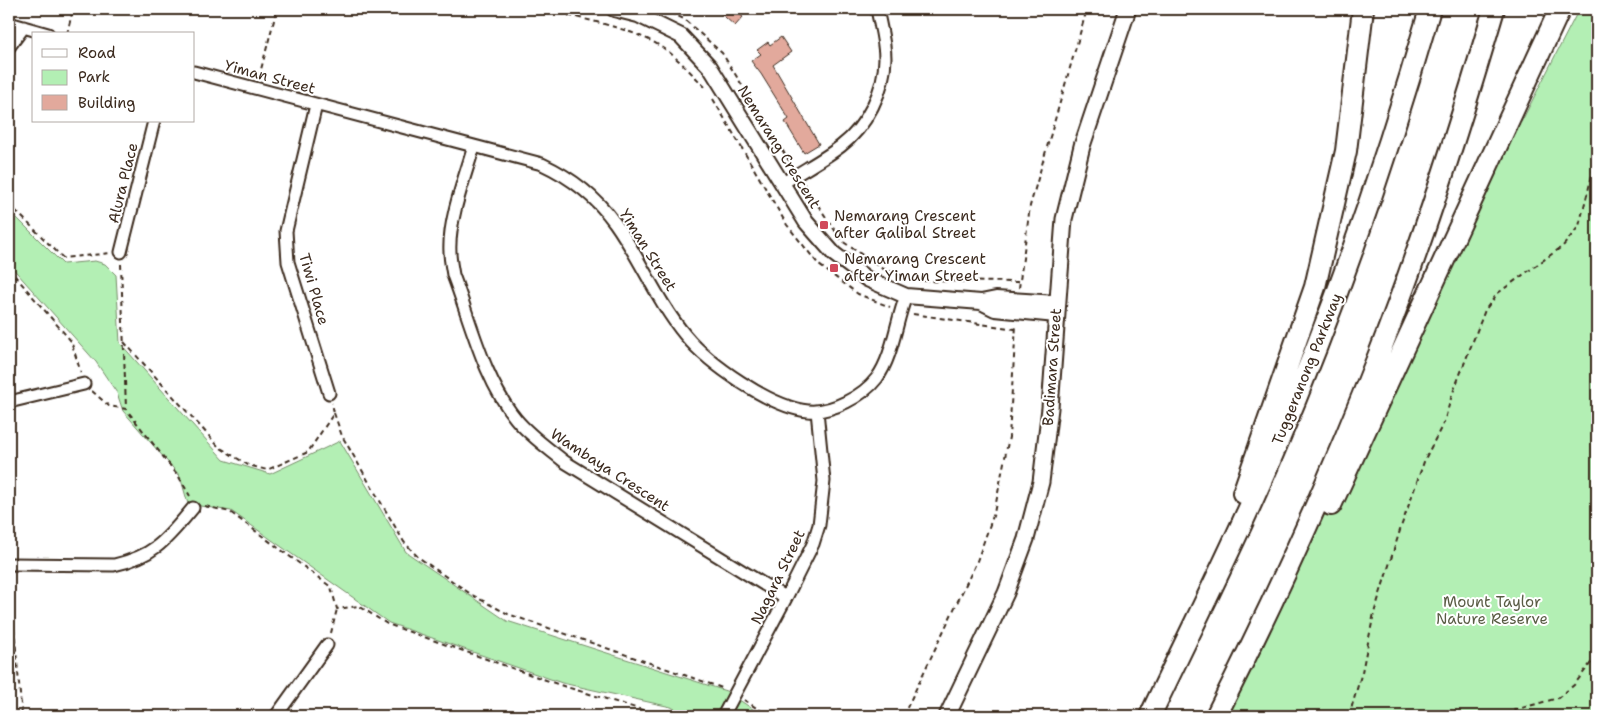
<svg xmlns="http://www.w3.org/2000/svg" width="1606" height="725" font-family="'Shantell Sans',sans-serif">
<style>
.green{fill:#b3efb4;stroke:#778c69}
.building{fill:#e2a99c;stroke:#3b2a1e}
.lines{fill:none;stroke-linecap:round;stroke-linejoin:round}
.minor-casing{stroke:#3b2a1e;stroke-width:15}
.tertiary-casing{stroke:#3b2a1e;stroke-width:18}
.secondary-casing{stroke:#3b2a1e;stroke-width:19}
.motorway-casing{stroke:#3b2a1e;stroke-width:24}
.path{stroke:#3b2a1e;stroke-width:2;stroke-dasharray:5 4;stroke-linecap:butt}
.minor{stroke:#fff;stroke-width:11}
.tertiary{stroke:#fff;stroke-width:14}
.secondary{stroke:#fff;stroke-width:15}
.motorway{stroke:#fff;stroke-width:20}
.poi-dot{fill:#d1495b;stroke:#fff;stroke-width:2}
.labels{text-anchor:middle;stroke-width:4;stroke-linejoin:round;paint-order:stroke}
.street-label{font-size:15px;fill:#3b2a1e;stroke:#fff}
.poi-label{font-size:15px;fill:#3b2a1e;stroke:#fff;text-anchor:start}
.park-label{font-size:15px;fill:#595b44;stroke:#fff}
</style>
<rect width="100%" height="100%" fill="#fff"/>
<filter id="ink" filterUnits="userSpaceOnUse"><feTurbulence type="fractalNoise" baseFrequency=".02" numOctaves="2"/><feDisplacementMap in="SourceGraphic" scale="10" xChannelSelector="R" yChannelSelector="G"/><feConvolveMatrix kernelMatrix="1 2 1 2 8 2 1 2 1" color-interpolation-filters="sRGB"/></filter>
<g filter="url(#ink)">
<path class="green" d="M1579,9H1597V716H1218Z
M9,210L63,264L95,261L105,264L116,275L120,343L224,460L270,474L340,441L406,552L507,621L726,691L763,716H688L671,707L562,683L389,623L231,511L188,504L180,476L123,411L117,393L96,362L9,264Z"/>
<path class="building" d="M716,9H733L743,17L735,26Z
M781,37L791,52L773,65L819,144L804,153L785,122L789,119L761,74L751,61L761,54L757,50L768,42L770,45Z"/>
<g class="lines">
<defs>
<path id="minor" d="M9,23L48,34
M9,47L24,27
M194,72L542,164C570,177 596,197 615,223C640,258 657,301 685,335C709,364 770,407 808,411C832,413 863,396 877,378C893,356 896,321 906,296
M316,105L286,231L288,262L329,393
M474,146C465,177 448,221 450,252C450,260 452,268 453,275C471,322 484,380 516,419C530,436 548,448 565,462L786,598
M782,184C801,171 823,160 841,146C866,127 885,90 885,58C885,42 880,25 877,9
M121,252L154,121
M9,402L84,384
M9,564L114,565C155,556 167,539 193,508
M276,716L327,645
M723,716L786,598L813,544L819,525L824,481L817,411"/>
<path id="tertiary" d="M614,9L638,15L681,36L710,67L806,222L834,254L867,279L906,296L981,302L996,299L1057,303
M981,302L995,309L1056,315"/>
<path id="secondary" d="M947,716L1006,593L1026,539L1041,482L1050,408L1064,219L1082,146L1128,9"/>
<path id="motorway" d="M1243,493L1315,287L1346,151L1363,9
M1331,505L1560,9
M1150,716C1192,627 1237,540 1275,449C1336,306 1387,158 1430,9
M1216,716C1276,598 1331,477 1379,354C1423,241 1460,125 1494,9"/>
</defs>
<use href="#minor" class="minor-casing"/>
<use href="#tertiary" class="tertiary-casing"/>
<use href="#secondary" class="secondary-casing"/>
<use href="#motorway" class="motorway-casing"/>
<path class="path" d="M542,9C580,19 628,26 662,47C678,58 693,75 707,89
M662,9L684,19L722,53L791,164
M67,34L73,9
M259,77L277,9
M713,99L787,225L819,265L858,294L890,307
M803,183L842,241L881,268L918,281L1019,282
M9,204L63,258L111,253
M121,264L126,409
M9,269L71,341L81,373
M1019,288L1030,206L1087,9
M913,314L1015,329
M124,342L219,447L248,465L267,470L308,452L334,413L332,403
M92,391L109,406L126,409L179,477L190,496
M334,413L342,436L404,542L418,557L472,595L508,614L725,689
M205,506L230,512L331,587L337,609L359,606L387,624L560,685L662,716
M9,574L22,716
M331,633L337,609
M744,700L769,716
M903,716L977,561L994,513L1009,437L1016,325
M1349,716L1362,672L1374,613L1402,524L1425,459L1444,422L1452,395L1485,310L1498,293L1563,246L1579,226L1597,156
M1507,716L1511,711L1558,698L1574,685L1597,655"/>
<use href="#minor" class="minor"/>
<use href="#tertiary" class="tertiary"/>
<use href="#secondary" class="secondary"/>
<use href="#motorway" class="motorway"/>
</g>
</g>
<g class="poi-dot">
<rect x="819" y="220" width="10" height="10" rx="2.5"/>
<rect x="829" y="263" width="10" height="10" rx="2.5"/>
</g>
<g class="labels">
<g class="street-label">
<text transform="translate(270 77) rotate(15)" y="5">Yiman Street</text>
<text transform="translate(779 147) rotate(58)" y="5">Nemarang Crescent</text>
<text transform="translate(123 183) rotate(-76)" y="5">Alura Place</text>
<text transform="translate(648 250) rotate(58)" y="5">Yiman Street</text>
<text transform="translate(314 289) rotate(74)" y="5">Tiwi Place</text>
<text transform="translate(1052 367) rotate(-86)" y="5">Badimara Street</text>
<text transform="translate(1307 369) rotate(-68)" y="5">Tuggeranong Parkway</text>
<text transform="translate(610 470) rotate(33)" y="5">Wambaya Crescent</text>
<text transform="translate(778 577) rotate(-64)" y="5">Nagara Street</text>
</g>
<g class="poi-label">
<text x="834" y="221">Nemarang Crescent<tspan x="834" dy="17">after Galibal Street</tspan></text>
<text x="844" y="264">Nemarang Crescent<tspan x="844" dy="17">after Yiman Street</tspan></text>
</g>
<g class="park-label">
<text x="1492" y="607">Mount Taylor<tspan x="1492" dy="17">Nature Reserve</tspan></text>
</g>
</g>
<rect width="1606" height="725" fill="none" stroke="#fff" stroke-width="30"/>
<rect x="15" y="15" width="1576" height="695" fill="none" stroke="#3b2a1e" stroke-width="2" filter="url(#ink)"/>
<rect x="32" y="32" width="162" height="90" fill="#ffffff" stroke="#b1aaa5"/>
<rect x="42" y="49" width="25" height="8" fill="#ffffff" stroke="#b1aaa5"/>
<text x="78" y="58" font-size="15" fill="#3b2a1e">Road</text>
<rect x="42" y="70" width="25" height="15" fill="#b3efb4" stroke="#b1aaa5"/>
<text x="78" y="82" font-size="15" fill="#3b2a1e">Park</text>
<rect x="42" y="95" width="25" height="15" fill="#e2a99c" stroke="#b1aaa5"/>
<text x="78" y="108" font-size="15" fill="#3b2a1e">Building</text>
</svg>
